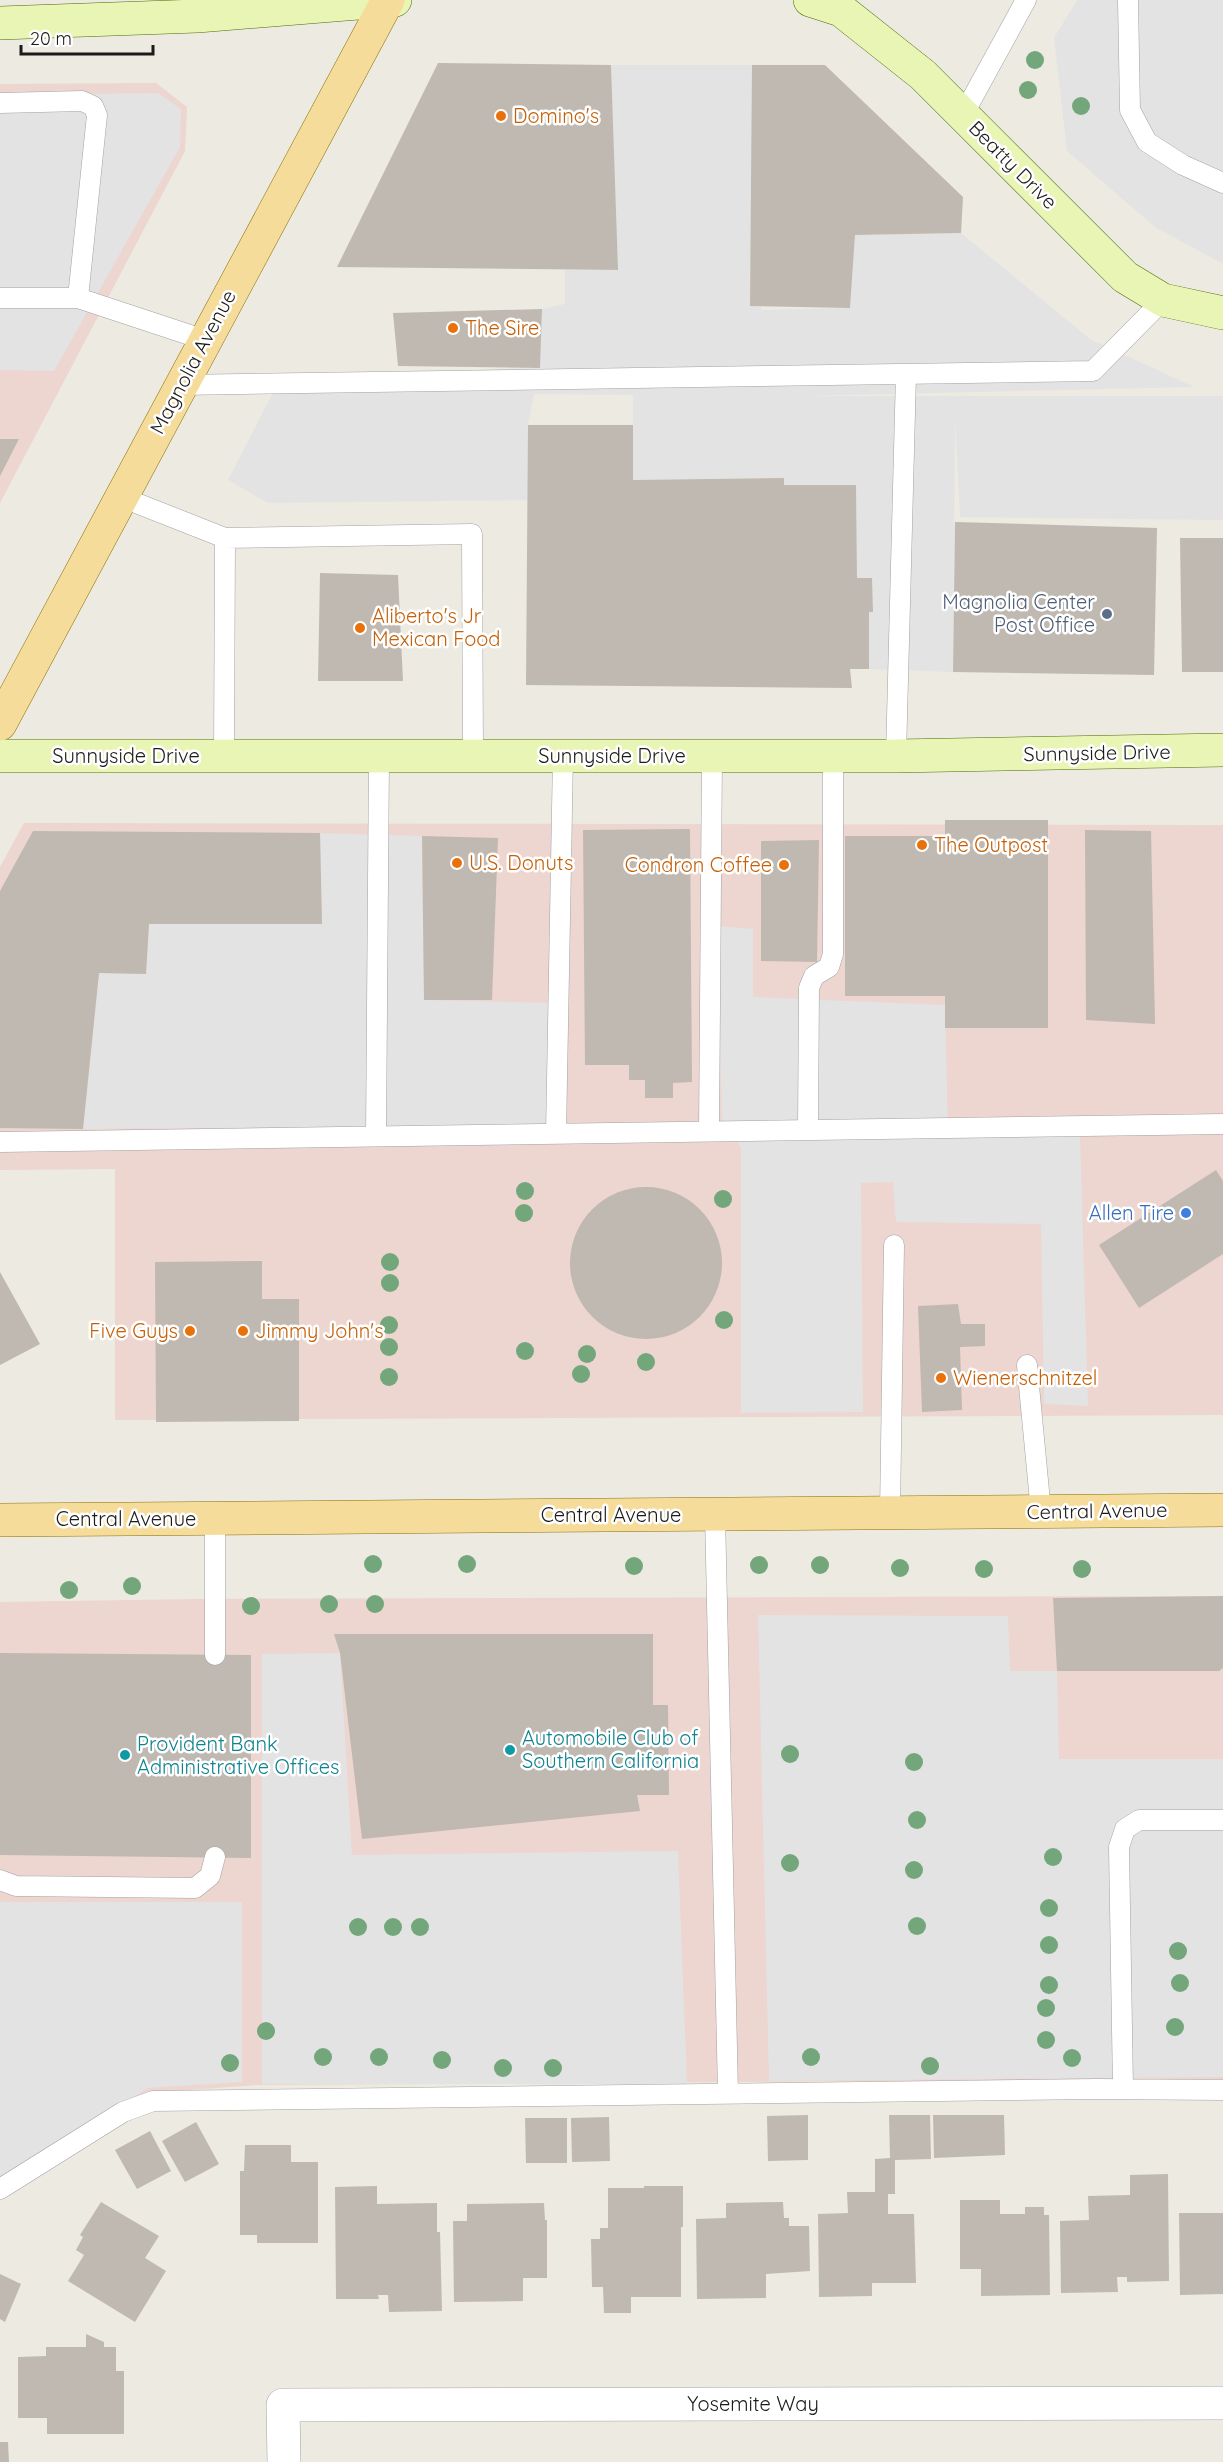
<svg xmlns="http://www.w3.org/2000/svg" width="1223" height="2462" font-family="Quicksand,sans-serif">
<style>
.commercial{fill:#edd5d0}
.parking{fill:#e3e3e3}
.building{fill:#c0b9b1}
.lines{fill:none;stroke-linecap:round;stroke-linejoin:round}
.lane-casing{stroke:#a2a2a2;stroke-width:21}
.street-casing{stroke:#a2a2a2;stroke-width:34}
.secondary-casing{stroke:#516a0a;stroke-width:34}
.primary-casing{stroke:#8a7208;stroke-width:34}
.lane{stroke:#fff;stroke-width:20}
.street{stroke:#fff;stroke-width:33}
.secondary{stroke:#e9f5b5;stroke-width:33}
.primary{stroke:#f6dc9b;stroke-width:33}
.tree{fill:#73a77b}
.food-dot{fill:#e8710a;stroke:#fff;stroke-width:2}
.service-dot{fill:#5c6f8a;stroke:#fff;stroke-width:2}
.shop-dot{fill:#3f7fe0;stroke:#fff;stroke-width:2}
.culture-dot{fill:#0f9aa8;stroke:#fff;stroke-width:2}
.labels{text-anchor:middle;stroke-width:5;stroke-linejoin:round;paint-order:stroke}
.food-label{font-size:20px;fill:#c56008;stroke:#fff;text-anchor:start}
.street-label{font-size:20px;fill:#1b1b1b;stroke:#fff}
.service-label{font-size:20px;fill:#4e5e75;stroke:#fff;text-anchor:end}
.shop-label{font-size:20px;fill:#366cbe;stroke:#fff;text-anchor:end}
.culture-label{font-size:20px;fill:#0d838f;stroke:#fff;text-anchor:start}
</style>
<rect width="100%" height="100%" fill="#eceae1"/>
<path class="commercial" d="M156,83L187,107L185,151L0,503V84Z
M24,823L1223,825V1415L115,1420V1169L0,1170V867Z
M1223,1596V2079L256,2085L151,2093L0,2187V1602L201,1599Z"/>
<path class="parking" d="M1077,0H1223V264L1155,227L1067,151L1054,38Z
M611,65H752L761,310L850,308L855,235L961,233L1090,339L1194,387L804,396H1223V520L960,517L955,419L953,672L869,669V612H873L872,578H857L856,485H784L783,478L633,480V395L534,394L528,425V500L268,503L228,480L281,377L540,368L542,309L565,304V270H617Z
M158,93L181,109L180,147L54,371L0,370V95Z
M320,833L422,836L424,1000L554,1003L552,1125L83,1129L99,973L146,974L149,924H322Z
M717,926L753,929V997L945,1005L948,1134H1080L1088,1406L1044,1404L1041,1224L896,1222L893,1182L861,1183L863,1412L741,1413V1148L722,1118Z
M758,1615L1008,1616L1010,1671H1057L1059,1759H1223V2077L769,2081Z
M340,1653L352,1855L678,1851L687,2084H262V1654Z
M0,1902H242V2082L148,2088L0,2184Z"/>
<path class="building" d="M438,63L611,65L618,270L337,267Z
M752,65H825L963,197L961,233L855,235L850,308L750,306Z
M542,309L540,368L398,366L393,313Z
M528,425H633V480L784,478V485H856L857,578H872L873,612H869V669H850L852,688L526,685Z
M0,439H19L0,476Z
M955,522L1157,528L1154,675L953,672Z
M1180,538H1223V672H1182Z
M320,573L398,575L403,681H318Z
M945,820H1048V1028H945V996H845V836H945Z
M690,829L692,1082L673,1083V1098H645V1080H629V1065H585L583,830Z
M1085,830L1151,831L1155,1024L1086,1020Z
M33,831L320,833L322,924H149L146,974L99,973L83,1129L0,1128V891Z
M422,836L498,838L492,1000H424Z
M819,840L817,962L761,961V841Z
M1216,1170L1223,1181V1254L1139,1308L1099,1245Z
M570 1263a76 76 0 1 1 152 0a76 76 0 1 1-152 0Z
M262,1261V1299H299V1421L156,1422L155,1262Z
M0,1272L40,1344L0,1365Z
M958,1304L961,1324H985V1346L960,1347L962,1410L922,1412L918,1306Z
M1223,1596V1668L1219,1671H1057L1053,1598Z
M334,1634H653V1705H668L669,1795H637L640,1811L362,1839L340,1653Z
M0,1653L251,1655V1858L0,1855Z
M808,2115V2160L768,2161L767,2116Z
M889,2115H930L931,2159L895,2160V2194H888V2214H914L916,2283H872V2296L819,2297L818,2214L848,2213L847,2192H875V2159L890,2158Z
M933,2115H1004L1005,2155L934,2158Z
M609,2117L610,2161L572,2162L571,2118Z
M525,2118H567V2163H526Z
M196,2122L219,2164L185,2182L162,2141Z
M150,2131L171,2171L137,2189L115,2150Z
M245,2145H291V2162H318V2243H257V2235H240V2171H244Z
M1168,2174L1169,2281L1127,2282V2277H1117L1118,2292L1061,2293L1060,2221L1089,2220L1088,2196L1130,2195V2175Z
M377,2186V2204L437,2203V2232H440L442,2311L389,2312L388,2295H378L379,2299H336L335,2187Z
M644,2186H683V2227H681V2297H631V2313H604L603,2287H592L591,2239H600V2228H608V2188H644Z
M960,2200H1000V2214H1025V2207H1044V2215H1049L1050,2295L981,2296V2269H960Z
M101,2202L159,2236L145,2258L166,2271L135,2322L68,2281L84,2255L76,2250L83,2237L80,2235Z
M783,2202L784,2218H789V2226H809L810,2271L766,2274V2298L697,2299L696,2219L726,2218V2203Z
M544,2203L545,2220H547V2278H523V2301L454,2302L453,2221H467V2204Z
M1179,2213H1223V2294L1180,2295Z
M0,2274L21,2284L5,2322L0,2319Z
M86,2334L104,2342V2347H116V2371H124V2434H47V2418H18V2357L46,2356V2347H86Z
M0,2442H8L9,2462H0Z"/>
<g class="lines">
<defs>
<path id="lane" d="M1128,0L1130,110L1147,142L1183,165L1223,183
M0,103L82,101L93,106L97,115L78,298
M963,115L1026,0
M0,298H78L205,340
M180,385L1093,371L1163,300
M121,497L225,538L472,534L473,756
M224,756L225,538
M896,756L906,374
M808,1129L809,988L814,976L829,967L833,954V756
M709,1131L712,756
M556,1134L563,756
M376,1136L379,756
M0,1142L1223,1124
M1027,1365L1041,1512
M890,1513L894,1245
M715,1514L728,2093
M215,1519V1655
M0,1880L16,1886L195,1888L210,1876L215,1857
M1123,2089L1119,1847L1125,1829L1139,1820H1223
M0,2189L123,2112L153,2101L1096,2089L1223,2090"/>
<path id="street" d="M284,2462L283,2405L1223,2403"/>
<path id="secondary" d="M810,0L841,10L923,75L1125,277L1163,300L1223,313
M0,23L197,16L395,0
M0,756H896L1223,750"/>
<path id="primary" d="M0,724L388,0
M0,1520L1223,1510"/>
</defs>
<use href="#lane" class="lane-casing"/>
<use href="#street" class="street-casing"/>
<use href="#secondary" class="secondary-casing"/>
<use href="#primary" class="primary-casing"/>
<use href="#lane" class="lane"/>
<use href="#street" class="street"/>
<use href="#secondary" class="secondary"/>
<use href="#primary" class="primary"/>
</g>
<g class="tree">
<circle cx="1035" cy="60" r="9"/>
<circle cx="1028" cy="90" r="9"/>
<circle cx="1081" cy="106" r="9"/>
<circle cx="525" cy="1191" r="9"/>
<circle cx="723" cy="1199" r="9"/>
<circle cx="524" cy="1213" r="9"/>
<circle cx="390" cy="1262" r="9"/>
<circle cx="390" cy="1283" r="9"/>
<circle cx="724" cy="1320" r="9"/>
<circle cx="389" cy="1325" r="9"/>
<circle cx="389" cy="1347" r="9"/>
<circle cx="525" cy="1351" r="9"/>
<circle cx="587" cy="1354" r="9"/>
<circle cx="646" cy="1362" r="9"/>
<circle cx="581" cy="1374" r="9"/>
<circle cx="389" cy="1377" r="9"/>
<circle cx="373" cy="1564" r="9"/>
<circle cx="467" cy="1564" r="9"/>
<circle cx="759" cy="1565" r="9"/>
<circle cx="820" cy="1565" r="9"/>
<circle cx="634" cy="1566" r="9"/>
<circle cx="900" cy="1568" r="9"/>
<circle cx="984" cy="1569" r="9"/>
<circle cx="1082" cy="1569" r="9"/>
<circle cx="132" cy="1586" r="9"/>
<circle cx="69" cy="1590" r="9"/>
<circle cx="329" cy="1604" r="9"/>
<circle cx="375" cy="1604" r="9"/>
<circle cx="251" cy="1606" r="9"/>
<circle cx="790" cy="1754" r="9"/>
<circle cx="914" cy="1762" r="9"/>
<circle cx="917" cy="1820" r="9"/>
<circle cx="1053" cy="1857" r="9"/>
<circle cx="790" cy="1863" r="9"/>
<circle cx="914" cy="1870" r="9"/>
<circle cx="1049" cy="1908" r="9"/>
<circle cx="917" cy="1926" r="9"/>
<circle cx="358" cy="1927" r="9"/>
<circle cx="393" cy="1927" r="9"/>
<circle cx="420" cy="1927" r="9"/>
<circle cx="1049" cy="1945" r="9"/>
<circle cx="1178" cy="1951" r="9"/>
<circle cx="1180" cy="1983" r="9"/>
<circle cx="1049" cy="1985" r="9"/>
<circle cx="1046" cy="2008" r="9"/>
<circle cx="1175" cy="2027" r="9"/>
<circle cx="266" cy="2031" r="9"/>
<circle cx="1046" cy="2040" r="9"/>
<circle cx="323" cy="2057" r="9"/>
<circle cx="379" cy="2057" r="9"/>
<circle cx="811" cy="2057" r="9"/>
<circle cx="1072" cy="2058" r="9"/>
<circle cx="442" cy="2060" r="9"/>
<circle cx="230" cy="2063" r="9"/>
<circle cx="930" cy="2066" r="9"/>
<circle cx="503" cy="2068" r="9"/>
<circle cx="553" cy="2068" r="9"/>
</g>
<g class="food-dot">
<circle cx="501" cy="116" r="6"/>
<circle cx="453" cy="328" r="6"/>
<circle cx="360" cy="628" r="6"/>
<circle cx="922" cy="845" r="6"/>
<circle cx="457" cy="863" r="6"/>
<circle cx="784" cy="865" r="6"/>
<circle cx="190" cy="1331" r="6"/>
<circle cx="243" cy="1331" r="6"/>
<circle cx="941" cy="1378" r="6"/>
</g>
<circle class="service-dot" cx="1107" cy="614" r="6"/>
<circle class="shop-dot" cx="1186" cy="1213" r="6"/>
<g class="culture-dot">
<circle cx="510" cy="1750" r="6"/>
<circle cx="125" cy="1755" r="6"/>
</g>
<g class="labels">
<g class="food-label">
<text x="513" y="123">Domino's</text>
<text x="465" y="335">The Sire</text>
<text x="372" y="623">Aliberto's Jr<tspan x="372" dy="23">Mexican Food</tspan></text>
<text x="934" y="852">The Outpost</text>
<text x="469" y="870">U.S. Donuts</text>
<text x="772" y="872" text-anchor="end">Condron Coffee</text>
<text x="178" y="1338" text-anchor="end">Five Guys</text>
<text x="255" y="1338">Jimmy John's</text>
<text x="953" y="1385">Wienerschnitzel</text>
</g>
<g class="street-label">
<text transform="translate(1013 165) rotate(45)" y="7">Beatty Drive</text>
<text transform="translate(193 362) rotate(-62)" y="7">Magnolia Avenue</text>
<text transform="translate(1097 753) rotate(-1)" y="7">Sunnyside Drive</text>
<text x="126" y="763">Sunnyside Drive</text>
<text x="612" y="763">Sunnyside Drive</text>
<text transform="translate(1097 1511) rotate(-1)" y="7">Central Avenue</text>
<text x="611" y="1522">Central Avenue</text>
<text x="126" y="1526">Central Avenue</text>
<text x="753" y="2411">Yosemite Way</text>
</g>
<g class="service-label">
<text x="1095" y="609">Magnolia Center<tspan x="1095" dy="23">Post Office</tspan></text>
</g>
<g class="shop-label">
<text x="1174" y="1220">Allen Tire</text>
</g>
<g class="culture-label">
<text x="522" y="1745">Automobile Club of<tspan x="522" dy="23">Southern California</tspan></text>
<text x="137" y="1751">Provident Bank<tspan x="137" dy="23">Administrative Offices</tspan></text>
</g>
</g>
<path d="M21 45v9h132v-9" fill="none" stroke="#1b1b1b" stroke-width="3"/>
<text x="30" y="45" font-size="18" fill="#1b1b1b" stroke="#ffffff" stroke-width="4.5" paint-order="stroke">20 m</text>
</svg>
